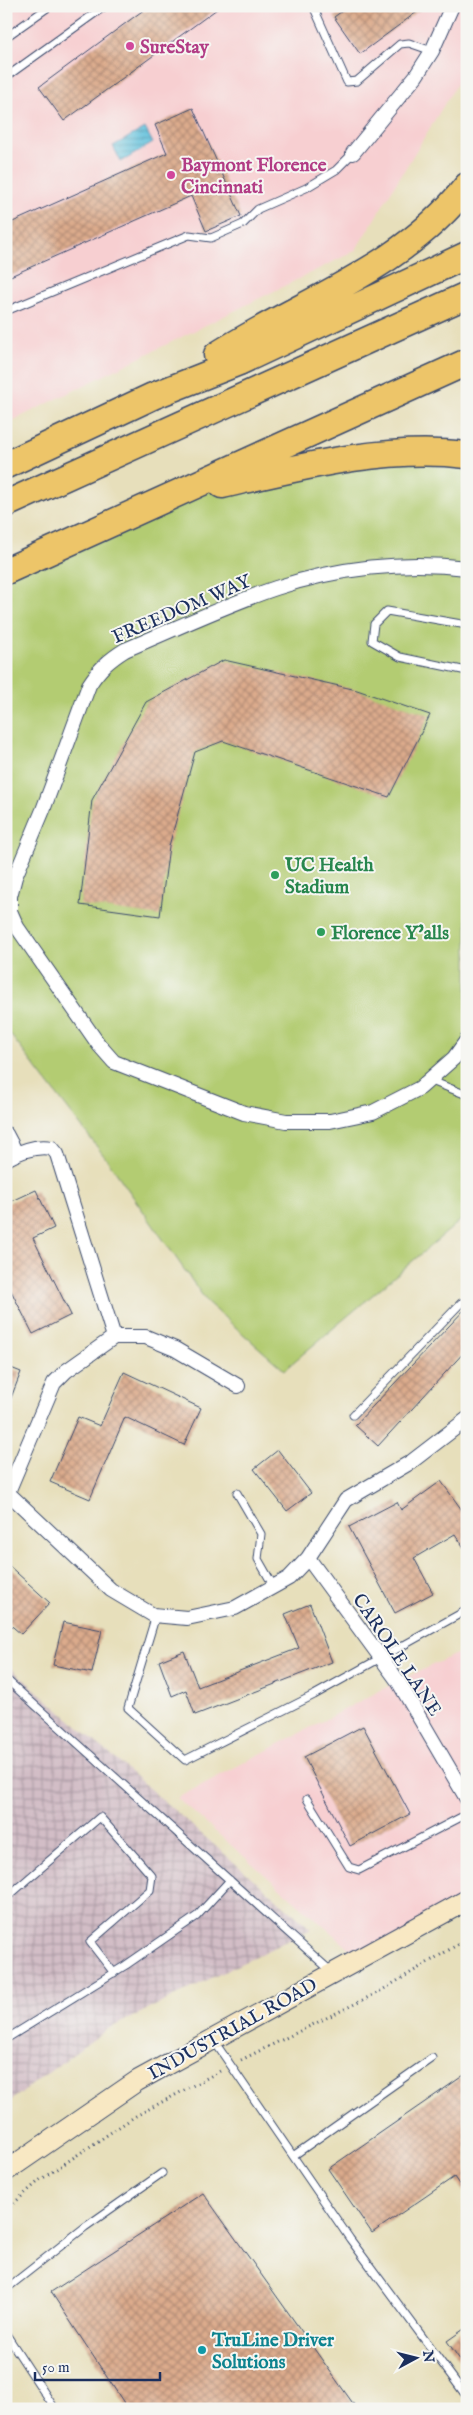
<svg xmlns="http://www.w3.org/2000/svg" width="473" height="2415" font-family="'IM FELL English',serif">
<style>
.built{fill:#f7cfd1}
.industrial{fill:url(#industrial-grid)}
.green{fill:#b3cc72;stroke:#677e68}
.water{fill:url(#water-rules);stroke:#3c789d}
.building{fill:url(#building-cross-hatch)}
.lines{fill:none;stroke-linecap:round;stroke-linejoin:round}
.lane-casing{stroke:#3a496c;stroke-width:9}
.street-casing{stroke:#3a496c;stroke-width:16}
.secondary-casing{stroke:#3a496c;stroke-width:22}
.highway-casing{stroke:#3a496c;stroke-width:29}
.path{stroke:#3a496c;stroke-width:3;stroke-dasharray:1 4;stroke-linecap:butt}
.lane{stroke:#fff;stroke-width:7}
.street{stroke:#fff;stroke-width:14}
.secondary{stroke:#f8e8c3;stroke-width:20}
.highway{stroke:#edc569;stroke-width:26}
.hotel-dot{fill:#d1479c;stroke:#f6f6f2;stroke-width:2}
.leisure-dot{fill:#2e9e5b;stroke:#f6f6f2;stroke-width:2}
.culture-dot{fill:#0f9aa8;stroke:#f6f6f2;stroke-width:2}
.labels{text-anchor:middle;stroke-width:4;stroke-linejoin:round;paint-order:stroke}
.hotel-label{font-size:19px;font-weight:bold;fill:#b23c85;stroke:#f6f6f2;text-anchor:start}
.street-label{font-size:19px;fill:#1b2f5e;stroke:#f6f6f2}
.leisure-label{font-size:19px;font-weight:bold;fill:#27864d;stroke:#f6f6f2;text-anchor:start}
.culture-label{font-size:19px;font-weight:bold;fill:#0d838f;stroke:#f6f6f2;text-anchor:start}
</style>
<defs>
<pattern id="industrial-grid" width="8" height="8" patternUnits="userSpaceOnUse" patternTransform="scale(1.25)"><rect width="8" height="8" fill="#d2bdc6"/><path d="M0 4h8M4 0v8" fill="none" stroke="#aa9aa4"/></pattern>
<pattern id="water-rules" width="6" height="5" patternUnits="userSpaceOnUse" patternTransform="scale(1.25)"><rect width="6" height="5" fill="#5ec0dc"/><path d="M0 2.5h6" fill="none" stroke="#4d9cb6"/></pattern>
<pattern id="building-cross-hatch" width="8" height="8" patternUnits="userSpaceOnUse" patternTransform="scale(1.25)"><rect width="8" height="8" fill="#dcab8c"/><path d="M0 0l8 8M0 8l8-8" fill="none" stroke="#b28c76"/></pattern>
</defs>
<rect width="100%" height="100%" fill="#f6f6f2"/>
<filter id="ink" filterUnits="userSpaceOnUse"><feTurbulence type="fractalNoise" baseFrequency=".02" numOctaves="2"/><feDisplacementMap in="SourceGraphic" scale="10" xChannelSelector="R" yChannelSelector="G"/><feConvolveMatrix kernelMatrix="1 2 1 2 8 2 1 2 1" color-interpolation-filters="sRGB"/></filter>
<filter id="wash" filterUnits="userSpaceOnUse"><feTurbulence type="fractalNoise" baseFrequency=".0096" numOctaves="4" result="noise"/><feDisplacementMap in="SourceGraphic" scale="20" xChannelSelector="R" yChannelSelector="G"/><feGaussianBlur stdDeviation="1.12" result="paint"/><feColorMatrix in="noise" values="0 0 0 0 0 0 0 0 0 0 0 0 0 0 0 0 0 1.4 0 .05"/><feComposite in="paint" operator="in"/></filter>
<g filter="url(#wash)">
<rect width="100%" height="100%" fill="#e7dfbb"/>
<path class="built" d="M6,6H467V67L355,251L6,424Z
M467,1649V1900L360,1958L177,1798L398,1681Z"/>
<path class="industrial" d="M6,1664L311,1929L106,2030L6,2104Z"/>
<path class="green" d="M467,455V1215L284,1370L207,1302L108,1161L6,1029V571L163,499L315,463Z"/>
<path class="water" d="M145,128L153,143L121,162L113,146Z"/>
<g id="blocks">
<path class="building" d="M149,6H221L64,121L39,87Z
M349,6H425L360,54L334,17Z
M193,108L241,216L206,231L191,196L6,278V225L167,153L155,125Z
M224,660L357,690L430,715L389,797L223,741L195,752L169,846L160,916L80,905L92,800L146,702Z
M36,1190L54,1228L33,1238L71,1315L33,1334L6,1281V1204Z
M467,1307V1349L378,1446L355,1425Z
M6,1366L21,1372L7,1408H6Z
M124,1372L201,1408L184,1445L125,1417L90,1499L50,1482L78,1417L100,1426Z
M278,1450L311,1493L287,1511L254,1469Z
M441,1481L467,1517V1552L455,1534L414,1558L433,1593L395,1613L349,1527L397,1502L401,1510Z
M6,1563L50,1603L21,1634L6,1621Z
M310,1604L332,1662L195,1715L186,1690L172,1696L159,1661L184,1651L198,1687L299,1648L285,1614Z
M63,1622L102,1630L92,1673L53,1665Z
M363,1726L410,1814L350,1846L304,1757Z
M467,2073V2196L454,2177L372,2233L328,2169Z
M203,2193L357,2409H128L51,2292Z
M467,2327V2370L447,2341Z"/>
</g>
</g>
<g filter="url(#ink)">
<use href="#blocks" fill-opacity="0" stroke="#3a496c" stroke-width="1"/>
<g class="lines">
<defs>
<path id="lane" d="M313,6L347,82L357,81L400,44L409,43L432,51
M6,37L50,6
M6,77L105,6
M6,311L189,235L211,238L243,224L258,209L306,188L336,170L353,153
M467,625L387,611L374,624L372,641L400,657L467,671
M429,1080L467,1095
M353,1415L461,1303L467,1301
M237,1493L261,1534L258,1559L274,1587
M156,1615L128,1708L185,1760L314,1695L467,1610
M6,1679L333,1973
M307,1799L349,1867L359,1870L467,1814
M6,1898L100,1817L152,1876L150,1890L90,1942L114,1973
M6,2039L126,1965L197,1916L230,1880
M214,2041L350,2239L467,2397
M293,2156L432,2058
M6,2289L85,2227L162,2173
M6,2334L55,2409"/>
<path id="street" d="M353,153L416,76L432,51L452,6
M6,896H10L15,877L43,810L89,685C99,669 109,660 125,650C175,629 225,605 276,588C336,568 404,560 467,568
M10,896V911L17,927L99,1045L114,1062L244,1113L286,1121H330L373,1112L420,1088L454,1058L467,1040
M6,1134L16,1153
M6,1159C20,1151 36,1145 52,1148L57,1154L114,1337
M114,1337H146L175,1349L238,1386
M6,1491L111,1590L153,1615L187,1618L235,1608L289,1578L308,1558L346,1500L411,1462L467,1419
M8,1492L54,1383L66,1371L114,1337
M308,1558L398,1681L467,1799"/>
<path id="secondary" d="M6,2171L137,2081L467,1900"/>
<path id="highway" d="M217,355C303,300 401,270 467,186
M6,465L153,396L239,362L467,255
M222,485C301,467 385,445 467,455
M6,504L467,295
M6,571L467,362"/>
</defs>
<use href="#lane" class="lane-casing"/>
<use href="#street" class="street-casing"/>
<use href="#secondary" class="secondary-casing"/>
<use href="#highway" class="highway-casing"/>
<path class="path" d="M241,2060L377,1993L467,1939
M6,2210L40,2180L134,2117L222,2070"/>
<use href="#lane" class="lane"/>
<use href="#street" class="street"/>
<use href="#secondary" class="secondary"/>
<use href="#highway" class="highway"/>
</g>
</g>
<g class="hotel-dot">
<circle cx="130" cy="46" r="5"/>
<circle cx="171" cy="175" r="5"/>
</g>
<g class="leisure-dot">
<circle cx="275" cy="875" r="5"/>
<circle cx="321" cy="932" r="5"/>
</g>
<circle class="culture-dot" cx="202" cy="2350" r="5"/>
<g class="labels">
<g class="hotel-label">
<text x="140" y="53">SureStay</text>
<text x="181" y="171">Baymont Florence<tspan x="181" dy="22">Cincinnati</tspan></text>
</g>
<g class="street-label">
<text transform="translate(181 608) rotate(-23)" y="7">FREEDOM WAY</text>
<text transform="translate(398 1654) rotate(56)" y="7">CAROLE LANE</text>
<text transform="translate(232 2028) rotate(-29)" y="7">INDUSTRIAL ROAD</text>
</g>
<g class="leisure-label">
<text x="285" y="871">UC Health<tspan x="285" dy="22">Stadium</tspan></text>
<text x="331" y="939">Florence Y'alls</text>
</g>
<g class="culture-label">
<text x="212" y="2346">TruLine Driver<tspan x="212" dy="22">Solutions</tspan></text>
</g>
</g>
<rect width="473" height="2415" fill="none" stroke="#f6f6f2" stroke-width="25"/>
<g transform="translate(416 2358) rotate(83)" stroke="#f6f6f2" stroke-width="4" paint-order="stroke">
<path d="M0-4L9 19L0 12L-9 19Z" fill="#1b2f5e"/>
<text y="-8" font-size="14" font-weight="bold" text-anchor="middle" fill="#1b2f5e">N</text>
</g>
<path d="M35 2372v8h125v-8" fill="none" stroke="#1b2f5e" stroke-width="2.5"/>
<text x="42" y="2372" font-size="15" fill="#1b2f5e" stroke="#f6f6f2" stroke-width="4" paint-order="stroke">50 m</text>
</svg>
